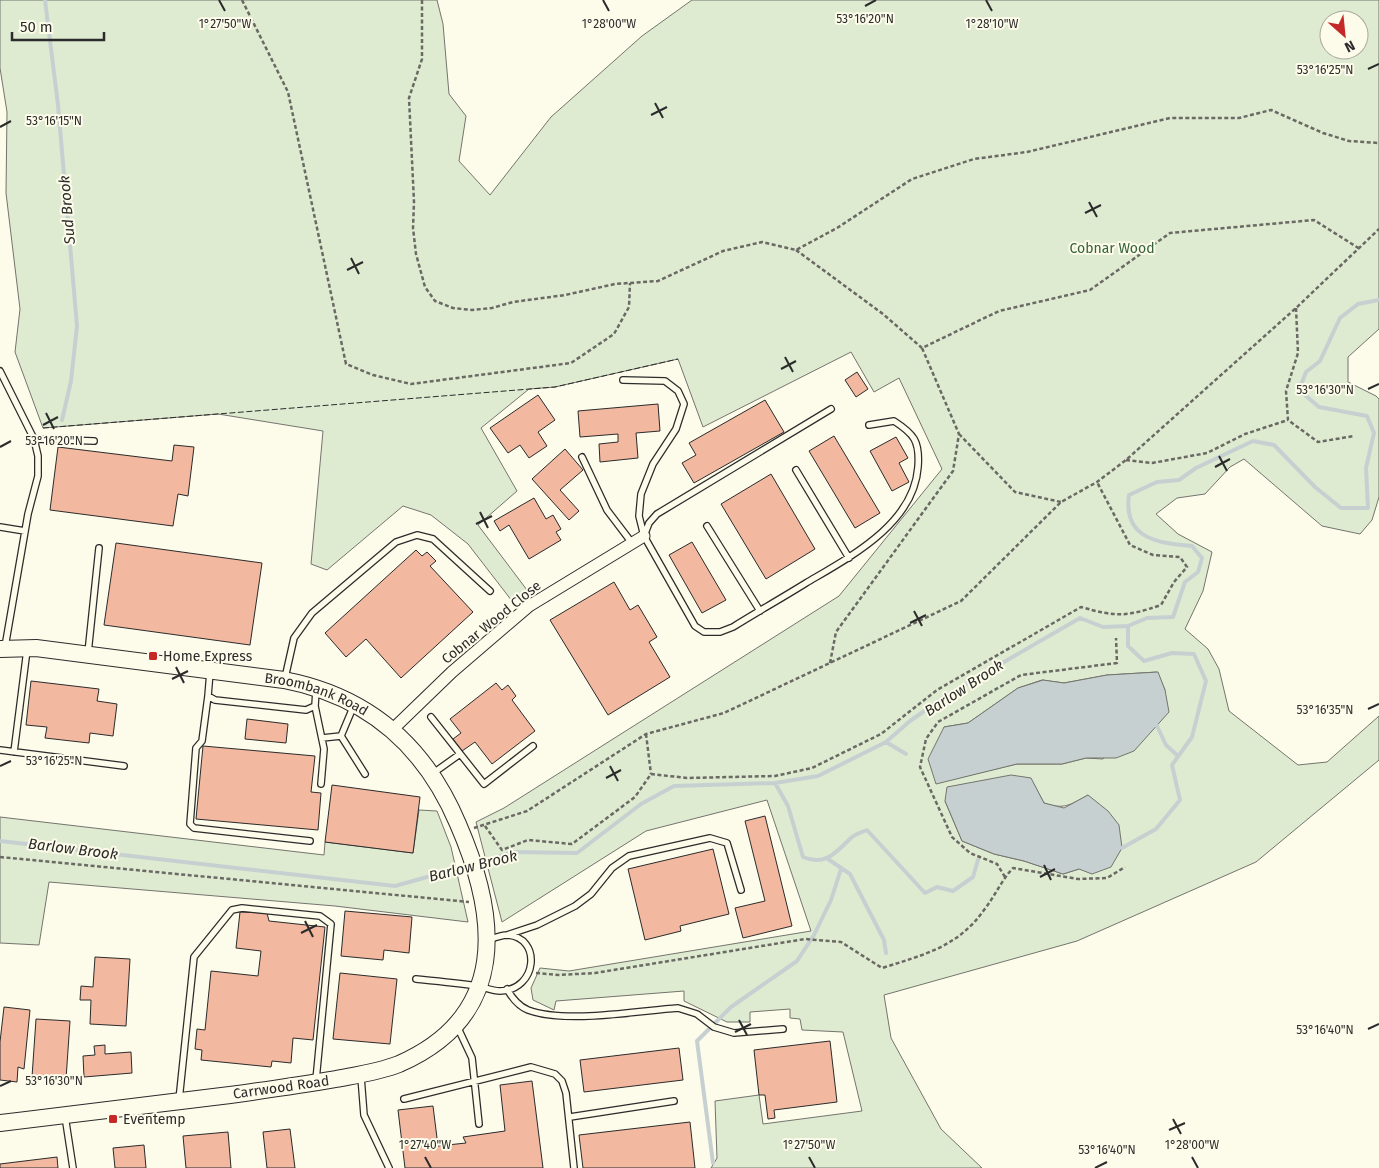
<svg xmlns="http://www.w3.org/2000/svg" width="1379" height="1168" font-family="'Fira Sans',sans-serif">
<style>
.green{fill:#deebd1;stroke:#74746e;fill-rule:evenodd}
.water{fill:#c7d0d0;stroke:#74746e}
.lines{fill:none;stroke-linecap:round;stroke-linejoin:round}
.stream{stroke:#c7d0d0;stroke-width:4}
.building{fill:#f2b8a0;stroke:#2b2b2b}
.lane-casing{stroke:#2b2b2b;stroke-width:8}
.street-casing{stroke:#2b2b2b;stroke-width:13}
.secondary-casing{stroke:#2b2b2b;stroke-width:18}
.path{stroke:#6a6964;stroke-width:2.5;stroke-dasharray:4 2.5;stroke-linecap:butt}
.lane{stroke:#fdfbea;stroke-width:5.5}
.street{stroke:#fdfbea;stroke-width:11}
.secondary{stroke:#fdfbea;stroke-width:16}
.fence{stroke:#2b2b2b;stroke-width:1;stroke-dasharray:6 2.5;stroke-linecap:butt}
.ticks{fill:none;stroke:#2b2b2b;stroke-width:2}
.poi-dot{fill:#c62828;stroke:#fdfbea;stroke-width:2}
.labels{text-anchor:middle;stroke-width:4;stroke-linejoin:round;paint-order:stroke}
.park-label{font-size:14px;fill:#34623c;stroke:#fdfbea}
.street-label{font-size:14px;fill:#2b2b2b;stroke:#fdfbea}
.poi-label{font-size:14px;fill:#2b2b2b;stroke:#fdfbea;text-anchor:start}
.water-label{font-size:15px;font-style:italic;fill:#2b2b2b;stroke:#fdfbea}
.ticks-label{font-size:12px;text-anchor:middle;fill:#2b2b2b;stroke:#fdfbea;stroke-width:4;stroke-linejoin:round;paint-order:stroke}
</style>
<rect width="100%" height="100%" fill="#fdfbea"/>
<path class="green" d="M0,0H437L443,24L449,94L466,116L459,161L490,195L551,117L642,36L692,0H1379V329L1348,357V382L1376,396L1379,399V497L1372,520L1360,534L1322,526L1244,459L1230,467L1205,494L1177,498L1156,514L1178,534L1212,552L1203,591L1185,629L1208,649L1219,669L1229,711L1298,765L1327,762L1379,716V760L1256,862L1077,941L884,995L891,1038L941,1129L982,1168H711L717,1158L715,1101L759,1095L763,1124L862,1111L843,1032L802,1030L800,1019L790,1018V1009L750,1012V1022H727L684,1001V991L556,1001L554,1010L533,1000L531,988L540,968L569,971L811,931L767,800L646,831L502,922L476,822L504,808L839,596L942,469L899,378L874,392L851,352L703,427L678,359L555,387L529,389L481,428L517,491L478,525L527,590L512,601L468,544L431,515L403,506L327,570L311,564L323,431L218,414L43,428L15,352L20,309L6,193L7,112L0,68ZM1329,20H1359V50H1329ZM1157,672L1165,690L1103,759L1086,758L1062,764H1017L936,783L944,727L968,723L1018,688L1042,680L1064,683L1107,675ZM1031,779L1044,803C1064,810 1070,805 1088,795L1079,869L1063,874L1024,861L994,854L962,841L945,801Z
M419,810L437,811L451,847L468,922L335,906L49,882L39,945L0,943V817L324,855L325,842L413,853Z"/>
<path class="water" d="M1158,672L1165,690L1169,712L1134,751L1116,758H1086L1062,764H1017L936,784L928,759L944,727L968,723L1018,688L1043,680L1064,683L1107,675Z
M1011,775L1031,778L1044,803L1064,808L1088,795L1108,811L1119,825L1122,848L1111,867L1092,874L1079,869L1063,874L1024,861L994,854L962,841L945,801L947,787Z"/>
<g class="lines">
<path class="stream" d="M45,0L58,105L77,326L71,381L62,420
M1157,726L1166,745L1178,756
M886,742L906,754
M775,783L788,806L803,857C826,867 837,851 852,837C856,834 862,832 867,830L925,893L937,887L953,891L973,877L978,860
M0,841L395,886L470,865
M1122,848L1156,829L1180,800L1172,765L1192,737L1206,681L1194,654L1172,653L1144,661L1128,646V626
M828,859L850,874L884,940L886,953
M477,863L514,852L577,853L641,804L674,786L775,783L818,776L886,742L910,721L947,695L1080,618L1103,627L1128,626L1147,618L1173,617L1185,582L1198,572L1202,558L1192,546C1158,543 1123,539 1129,495L1157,482L1179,480L1196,468L1253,441L1274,445L1315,487L1341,508H1368L1366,468L1374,433L1367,416L1319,407L1299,390L1306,372L1320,361L1340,318L1358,304L1379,300
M713,1163L697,1041L731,1007L797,961L814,935L831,900L841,869"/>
</g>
<path class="building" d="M857,372L868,389L856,397L845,380Z
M538,395L555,420L538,432L547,446L529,458L520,445L508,453L490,428Z
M765,400L784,432L694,483L682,463L696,455L689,443Z
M658,404L660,431L636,433L638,458L600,462L599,444L618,442V434L580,437L578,411Z
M834,436L880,513L855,528L809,451Z
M896,437L908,458L899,463L909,482L892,491L870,451Z
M174,445L194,447L188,496L178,494L173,526L50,510L58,447L172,461Z
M565,449L583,470L560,490L579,511L569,520L532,479Z
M771,474L815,549L766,579L721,504Z
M534,498L546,519L553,515L561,529L556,532L561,540L529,559L509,525L500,531L494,521Z
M692,542L726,600L702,613L669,555Z
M116,543L262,563L250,645L104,625Z
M416,550L422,556L427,552L436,561L430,566L473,612L401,678L366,639L346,657L325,633Z
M614,582L630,610L638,605L657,637L649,642L670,677L608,715L550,620Z
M31,681L99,689L97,701L117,704L113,736L90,733L89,743L45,738L47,727L26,725Z
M496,683L502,690L508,685L516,696L512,700L535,731L492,764L475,742L462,751L453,739L461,733L450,719Z
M247,719L288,724L286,743L245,739Z
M203,746L315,756L311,792L321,793L318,830L196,819Z
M332,785L420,797L413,853L325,842Z
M765,816L792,926L743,938L735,908L765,901L745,821Z
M713,849L729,914L680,926L681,931L645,940L628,869Z
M345,911L412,917L409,953L384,950L383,960L341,956Z
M240,912L267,913L269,921L325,927L313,1040L293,1038L291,1063L272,1061L271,1067L201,1060L202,1050L195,1049L197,1029L205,1030L211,971L258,976L261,951L236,948Z
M95,957L130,959L126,1026L90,1024L91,1000H80L81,986L93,987Z
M340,973L397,979L390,1044L333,1039Z
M4,1007L30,1010L24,1069L18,1067L17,1082L0,1080V1042Z
M36,1019L70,1021L66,1079L32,1077Z
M830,1041L837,1102L774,1110L775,1118L768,1119L765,1095H759L754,1050Z
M105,1045V1054L131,1052L132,1073L84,1077L83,1056L95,1055L94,1046Z
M679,1048L683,1080L584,1092L580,1060Z
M532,1081L543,1168H405L398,1110L433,1106L438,1146L466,1143L463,1137L505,1131L500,1085Z
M690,1122L695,1168H583L579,1135Z
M290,1129L295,1168H267L263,1132Z
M228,1132L231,1168H186L183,1136Z
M144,1145L146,1168H115L113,1148Z
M57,1157L58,1168H0V1164Z"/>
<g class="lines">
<defs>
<path id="lane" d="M0,371L34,439L38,456V476L28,514L5,647
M623,380L665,381L678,391L684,404L676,429L653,464L641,494L639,516L644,536L695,626L704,632H720L733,627C757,612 782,598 806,583C850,557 914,524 918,467C920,441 914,434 894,421L869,425
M34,439L94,441
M582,457L607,510L632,543
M796,470L849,558
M707,526L760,611
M0,527L25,531
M644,536L649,523L657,514L831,409
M88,653L99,548
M210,672L208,696L215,700L306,710L315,706L316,690
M285,678L294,638L312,613L396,542L417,535L433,539L490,591
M208,696L202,741L196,748L190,824L194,828L310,841
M315,706L324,749L321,784
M431,717L484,784L533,746
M341,736L365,774
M322,738L341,736L354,705
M0,750L124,766
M14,752L27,650
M432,774L460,754
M507,935L537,925L575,906L591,894L612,868L629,856L710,838L727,843L741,890
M416,979C436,981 457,983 477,986C484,987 492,991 500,991C538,990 542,937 507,935C501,935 494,938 488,940
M507,989C512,998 518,1006 528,1010C566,1024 637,1011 678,1008L697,1014L714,1027L734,1033L783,1029
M457,1026L472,1058L479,1124
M361,1077L364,1115L389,1168
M404,1099L531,1067L555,1074L562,1081L566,1093L574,1168
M179,1100L194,957L232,910L242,908L320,916L331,924L316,1080
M65,1116L73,1168
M570,1117L674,1101"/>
<path id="street" d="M393,729L452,672L529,606L644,536"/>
<g id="secondary">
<path id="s1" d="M0,649L36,648L284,680C368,696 425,746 458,824C499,918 509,1016 399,1064C379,1072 357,1075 336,1079C301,1085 266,1090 230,1095C154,1104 77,1114 0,1123"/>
</g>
</defs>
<use href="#lane" class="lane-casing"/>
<use href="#street" class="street-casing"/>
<use href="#secondary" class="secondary-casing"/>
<path class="path" d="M242,0L288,92L346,364L373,375L411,384L571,363L614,334L629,307L630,283
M422,0V59L409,98L414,202L413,228L416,254L425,287L435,301L453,308L472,310L492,308L513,302L565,295L615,284L658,281L723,251L762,242L796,250L837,228L912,179L974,159L1027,152L1170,118H1239L1271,110L1323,133L1349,141L1379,143
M796,250L883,314L922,348L999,311L1090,290L1170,233L1314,220L1360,249
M1296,308L1298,353L1286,391L1288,420L1318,442L1354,436
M959,434L1015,492L1061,502
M1126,460L1152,463L1207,453L1245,434L1288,420
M830,663L836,632L953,471L959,434L922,348
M646,734L651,774
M485,826L502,850L528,840L572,844L635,797L651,774L687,778L775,776L812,768L881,734L937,690L1081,607C1116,617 1126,617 1161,605L1174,582L1187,567L1180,557L1153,555L1130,545L1097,482
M474,828L527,811L646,734L724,713L961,601L1061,502L1097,482L1126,460L1296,308L1379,229
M0,857L469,902
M1005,877L997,864L970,853L952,837L920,767L926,739L938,722L1021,675L1117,663L1116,638
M536,973L559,975L595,973L805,939L841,942L882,968C923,955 958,947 984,910C995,896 1001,881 1013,868L1078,879L1107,878L1125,867"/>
<use href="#lane" class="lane"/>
<use href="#street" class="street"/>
<use href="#secondary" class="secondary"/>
<path class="fence" d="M43,428L555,387L678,359"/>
</g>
<path class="ticks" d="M219,0L225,11M603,0L609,11M986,0L992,11M865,6L876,0M1368,69L1379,64M655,103L663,118M651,115L667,107M0,127L11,121M1089,202L1097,217M1085,213L1101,205M351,258L359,274M347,270L363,262M785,357L793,372M781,369L796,361M1368,389L1379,384M46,413L54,429M43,425L58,417M0,447L11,441M1219,456L1227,471M1215,467L1230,459M480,512L488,528M476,524L492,516M914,611L922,626M910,623L926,615M176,667L184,683M172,679L188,671M1368,709L1379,704M0,766L11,761M610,766L618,781M606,778L621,770M1044,865L1051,880M1040,877L1055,869M305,921L313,937M301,933L317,925M739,1020L747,1035M1368,1029L1379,1024M735,1032L751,1024M0,1086L11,1081M1173,1119L1181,1134M1169,1130L1185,1123M425,1157L431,1168M809,1157L815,1168M1192,1157L1198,1168M1095,1168L1107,1162"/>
<g class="poi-dot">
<rect x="148" y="651" width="10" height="10" rx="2.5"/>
<rect x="108" y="1114" width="10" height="10" rx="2.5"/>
</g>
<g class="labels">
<g class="park-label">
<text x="1112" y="253">Cobnar Wood</text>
</g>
<g class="street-label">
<text transform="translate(491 622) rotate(-39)" y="5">Cobnar Wood Close</text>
<text dy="5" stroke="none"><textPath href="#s1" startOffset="321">Broombank Road</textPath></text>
<text transform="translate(281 1087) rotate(-8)" y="5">Carrwood Road</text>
</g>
<g class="poi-label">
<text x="163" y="661">Home Express</text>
<text x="123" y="1124">Eventemp</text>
</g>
<g class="water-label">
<text transform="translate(67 210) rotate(-95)" y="5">Sud Brook</text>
<text transform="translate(964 688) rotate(-33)" y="5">Barlow Brook</text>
<text transform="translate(73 849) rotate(7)" y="5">Barlow Brook</text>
<text transform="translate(473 866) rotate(-14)" y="5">Barlow Brook</text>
</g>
</g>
<g class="ticks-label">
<text x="865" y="23">53°16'20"N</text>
<text x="225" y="28">1°27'50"W</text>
<text x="609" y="28">1°28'00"W</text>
<text x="992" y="28">1°28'10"W</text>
<text x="1325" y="74">53°16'25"N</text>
<text x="54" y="125">53°16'15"N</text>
<text x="1325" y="394">53°16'30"N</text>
<text x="54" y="445">53°16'20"N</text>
<text x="1325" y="714">53°16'35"N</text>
<text x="54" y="765">53°16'25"N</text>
<text x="1325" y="1034">53°16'40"N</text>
<text x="54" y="1085">53°16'30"N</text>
<text x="425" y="1149">1°27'40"W</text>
<text x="809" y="1149">1°27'50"W</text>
<text x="1192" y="1149">1°28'00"W</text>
<text x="1107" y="1154">53°16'40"N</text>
</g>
<g transform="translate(1344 35) rotate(153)"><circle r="24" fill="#fdfbea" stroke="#a9a89e"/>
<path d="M0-4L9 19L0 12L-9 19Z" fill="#c62828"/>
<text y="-8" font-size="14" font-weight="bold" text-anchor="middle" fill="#2b2b2b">N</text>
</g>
<path d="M12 32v8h92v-8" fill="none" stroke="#2b2b2b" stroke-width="2.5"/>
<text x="20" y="32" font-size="15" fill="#2b2b2b" stroke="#fdfbea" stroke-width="4" paint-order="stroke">50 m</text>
</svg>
